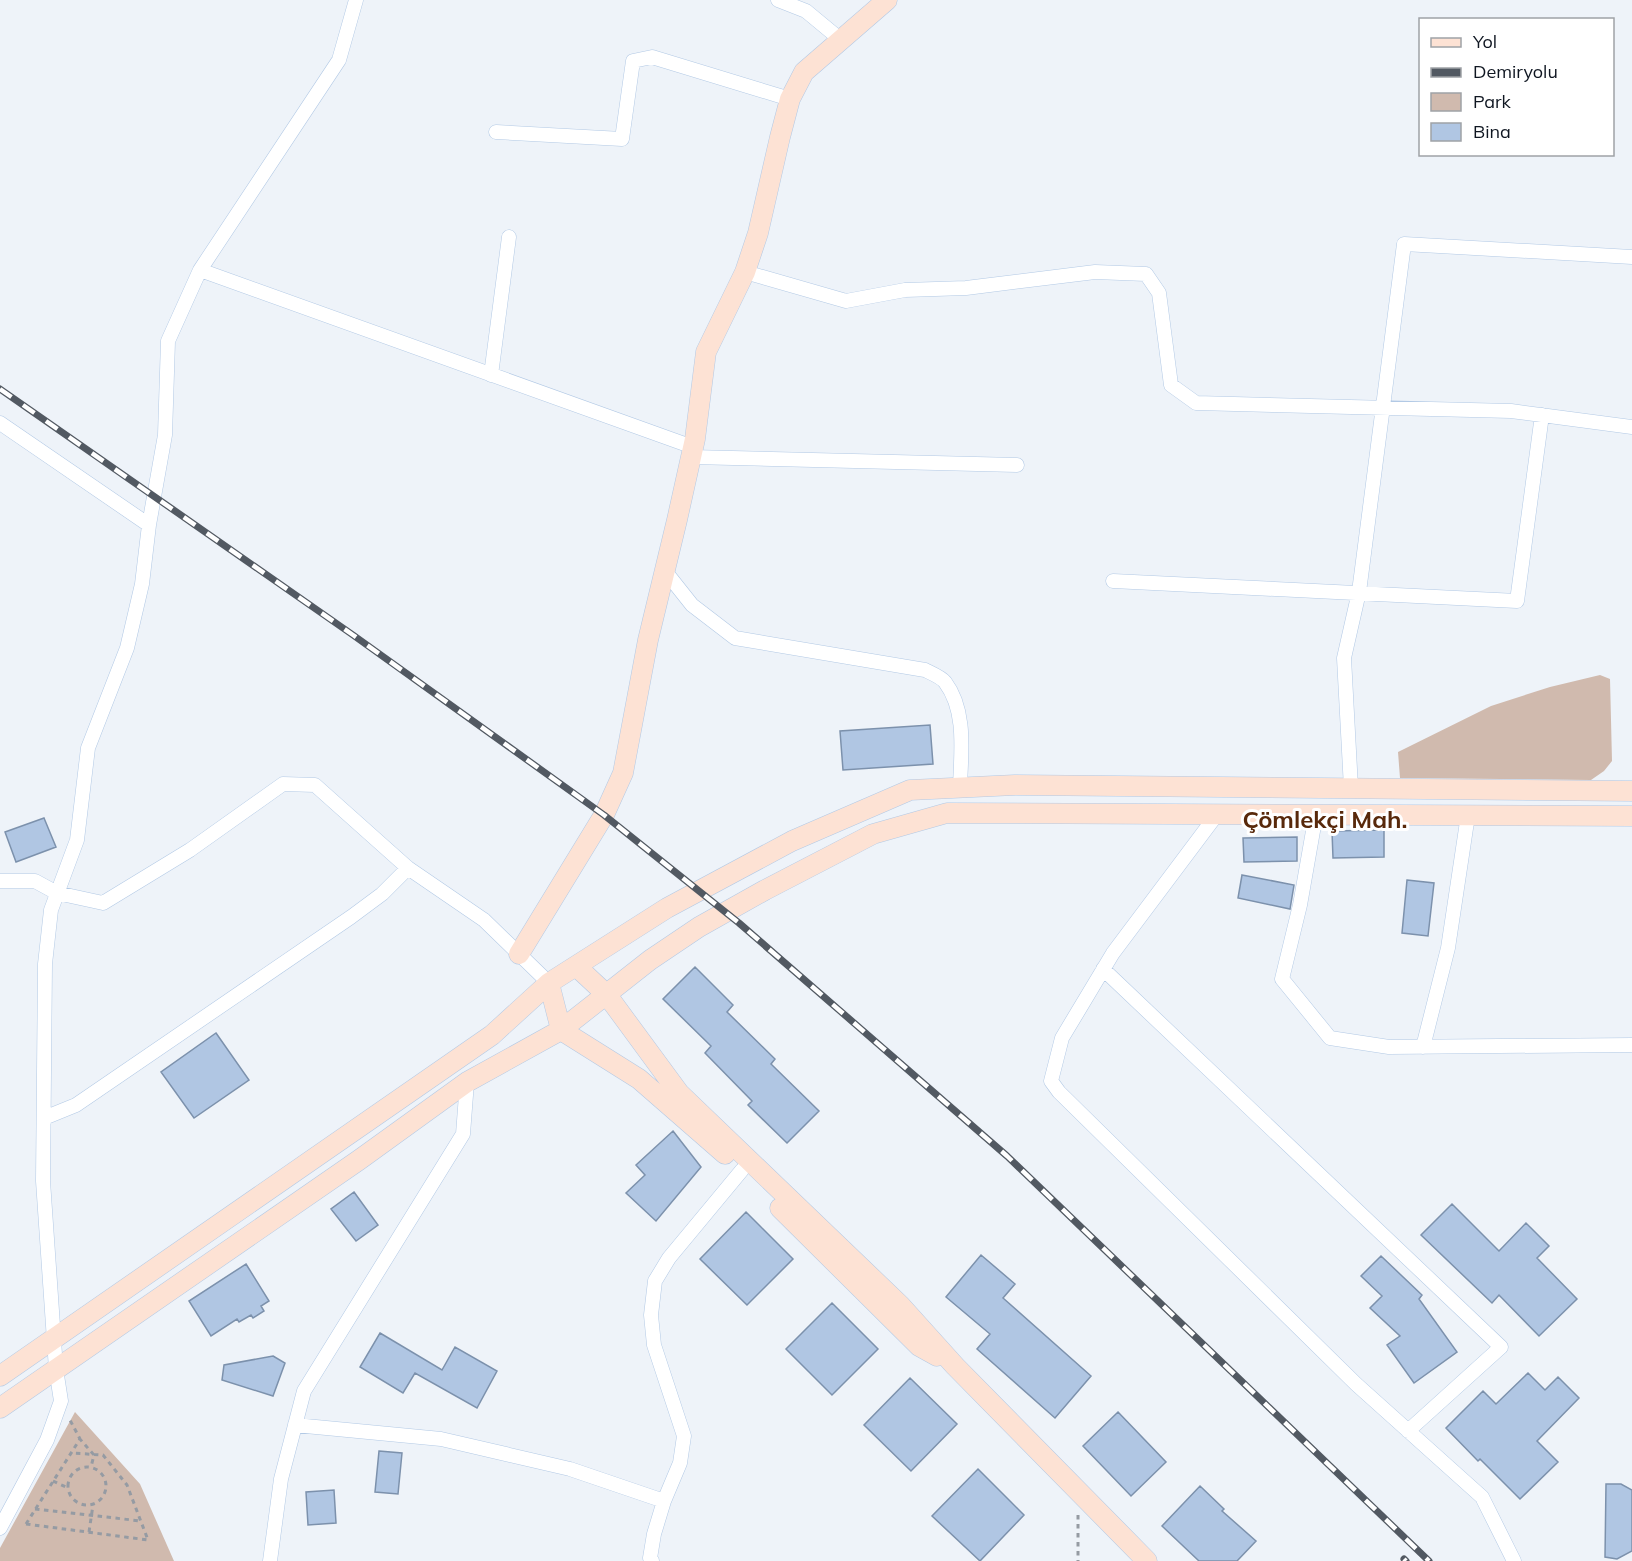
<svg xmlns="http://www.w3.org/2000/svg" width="1632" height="1561" font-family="Mulish,sans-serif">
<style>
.green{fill:#d0baae}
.building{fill:#b0c6e3;stroke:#7c91ac;stroke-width:1.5}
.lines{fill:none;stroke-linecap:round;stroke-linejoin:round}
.street-casing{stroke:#b2c9e5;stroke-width:15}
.secondary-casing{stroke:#b2c9e5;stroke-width:21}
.path{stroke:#959ba3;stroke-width:3;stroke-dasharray:4.5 4.5;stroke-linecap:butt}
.street{stroke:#fff;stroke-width:14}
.secondary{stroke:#fde2d4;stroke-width:20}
.rail-casing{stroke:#525962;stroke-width:7}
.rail{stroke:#fff;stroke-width:4.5;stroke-dasharray:14;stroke-linecap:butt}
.labels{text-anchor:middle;stroke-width:6;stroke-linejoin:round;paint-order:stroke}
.district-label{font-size:24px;font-weight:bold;fill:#58290b;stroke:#fff}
</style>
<rect width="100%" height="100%" fill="#eef3f9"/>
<path class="green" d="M1600,675L1610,679L1612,761L1604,771L1591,780L1400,778L1398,752L1491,706L1550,687Z
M75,1412L140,1484L174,1561H0V1548Z"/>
<path class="building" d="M930,725L933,764L843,770L840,731Z
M44,818L56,847L16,862L5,832Z
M1384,830V857L1333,858L1332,831Z
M1297,837V861L1244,862L1243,838Z
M1242,875L1294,885L1290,909L1238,898Z
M1407,880L1434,883L1428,936L1402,933Z
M695,967L733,1005L727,1012L775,1059L771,1064L819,1111L787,1143L748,1105L752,1101L705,1053L711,1046L663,999Z
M216,1033L249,1080L194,1118L161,1072Z
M673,1131L701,1167L656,1221L626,1193L645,1175L636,1165Z
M354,1192L378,1225L356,1241L331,1209Z
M1452,1204L1499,1251L1526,1223L1549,1246L1537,1258L1577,1299L1539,1336L1499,1295L1492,1303L1421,1235Z
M746,1212L793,1259L747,1305L700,1259Z
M981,1255L1015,1284L1003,1298L1091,1376L1055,1418L977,1349L990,1334L946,1297Z
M1381,1256L1422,1295L1419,1299L1457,1352L1414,1383L1387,1345L1400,1336L1370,1308L1382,1296L1361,1276Z
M246,1264L269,1301L261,1306L264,1311L253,1318L251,1315L239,1322L237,1319L211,1336L189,1301Z
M832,1303L878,1349L832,1395L786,1349Z
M380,1333L442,1370L455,1347L497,1371L477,1408L415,1373L403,1393L360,1367Z
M273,1356L285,1363L273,1396L222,1380L224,1365Z
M1528,1373L1545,1390L1558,1377L1579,1398L1537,1441L1558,1462L1520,1499L1480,1459L1478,1461L1446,1428L1483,1391L1496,1404Z
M910,1378L957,1424L911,1471L864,1425Z
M1118,1412L1166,1462L1131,1496L1083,1446Z
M379,1451L402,1453L398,1494L375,1492Z
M978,1469L1024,1515L980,1561L932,1516Z
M1606,1484H1621L1632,1490V1551L1617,1559L1605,1557Z
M1200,1486L1224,1509L1222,1511L1256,1541L1237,1561H1199L1162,1526Z
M334,1490L336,1523L308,1525L306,1492Z"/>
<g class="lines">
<defs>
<path id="street" d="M778,0L806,11L841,40
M496,132L622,139L633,61L652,57L790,99
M200,270L693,447
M745,272L846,301L905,290L966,288L1095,272L1146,274L1159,293L1171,385L1196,403L1511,411L1632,427
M491,375L509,237
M0,423L149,525
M691,457L1017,465
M665,571L692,605L735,638L925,670C931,673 941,677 945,682C967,711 961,753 960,787
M1113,581L1517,601L1542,415
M1351,788L1344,658L1359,592L1404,244L1632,257
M1218,813L1113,953L1062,1038L1051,1081L1059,1092L1356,1384L1482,1497L1514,1561
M1316,814L1300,905L1282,979L1330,1038L1389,1047L1632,1045
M0,881H35L57,893L103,903L190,850L283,784L315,785L408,868L484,920L549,983
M1103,969L1501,1347L1408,1431
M1423,1047L1448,948L1468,815
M44,1118L76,1105L351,917L382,894L408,868
M295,1425L441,1439L570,1469L664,1501
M0,1528L47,1440L61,1401L56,1369L43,1181L45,964L51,910L77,840L88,748L127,648L142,584L149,525L165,435L168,341L200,270L339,60L356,0
M270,1561L281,1479L304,1391L463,1134L467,1082
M652,1561L650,1558L654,1534L664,1501L680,1463L684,1436L654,1345L651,1315L655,1281L669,1258L742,1170"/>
<path id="secondary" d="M519,954L604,815L623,773L648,640L677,520L695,439L706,352L745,272L758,233L780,137L790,99L804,72L887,0
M576,966L607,995L679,1093L900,1305L955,1366L1147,1561
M549,983L561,1030L639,1079L725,1154
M780,1208L919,1346L937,1356
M0,1376L492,1035L549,983L667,908L792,841L910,790L1015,785L1632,791
M0,1408L359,1160L467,1082L561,1030L650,960L699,927L765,890L873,834L947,813L1632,816"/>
</defs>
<use href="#street" class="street-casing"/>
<use href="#secondary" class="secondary-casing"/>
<path class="path" d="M79,1438L94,1455L91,1467
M68 1486a19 19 0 1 1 38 0a19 19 0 1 1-38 0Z
M53,1481L68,1488
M35,1509L141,1521
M1078,1515V1561
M26,1524L148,1540L127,1485L103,1455L71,1453
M26,1524L80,1439L70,1420
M89,1532L93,1505"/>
<use href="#street" class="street"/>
<use href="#secondary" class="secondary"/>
<defs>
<path id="rail" d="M0,389L353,635L604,815L739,923L1007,1156L1429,1561
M1404,1559L1406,1561"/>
</defs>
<use href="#rail" class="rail-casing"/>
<use href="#rail" class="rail"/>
</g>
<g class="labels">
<g class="district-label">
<text x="1325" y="828">Çömlekçi Mah.</text>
</g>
</g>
<rect x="1419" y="18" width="195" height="138" fill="#ffffff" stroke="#9fa2a6" stroke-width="1.5"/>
<rect x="1431" y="38" width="30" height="9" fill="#fde2d4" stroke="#9fa2a6" stroke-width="1.5"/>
<text x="1473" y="48" font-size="18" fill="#0f1621">Yol</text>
<rect x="1431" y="68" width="30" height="9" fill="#525962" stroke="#9fa2a6" stroke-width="1.5"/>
<text x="1473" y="78" font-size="18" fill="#0f1621">Demiryolu</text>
<rect x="1431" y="93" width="30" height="18" fill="#d0baae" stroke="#9fa2a6" stroke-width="1.5"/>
<text x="1473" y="108" font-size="18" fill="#0f1621">Park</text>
<rect x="1431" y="123" width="30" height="18" fill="#b0c6e3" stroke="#9fa2a6" stroke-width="1.5"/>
<text x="1473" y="138" font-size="18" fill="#0f1621">Bina</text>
</svg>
